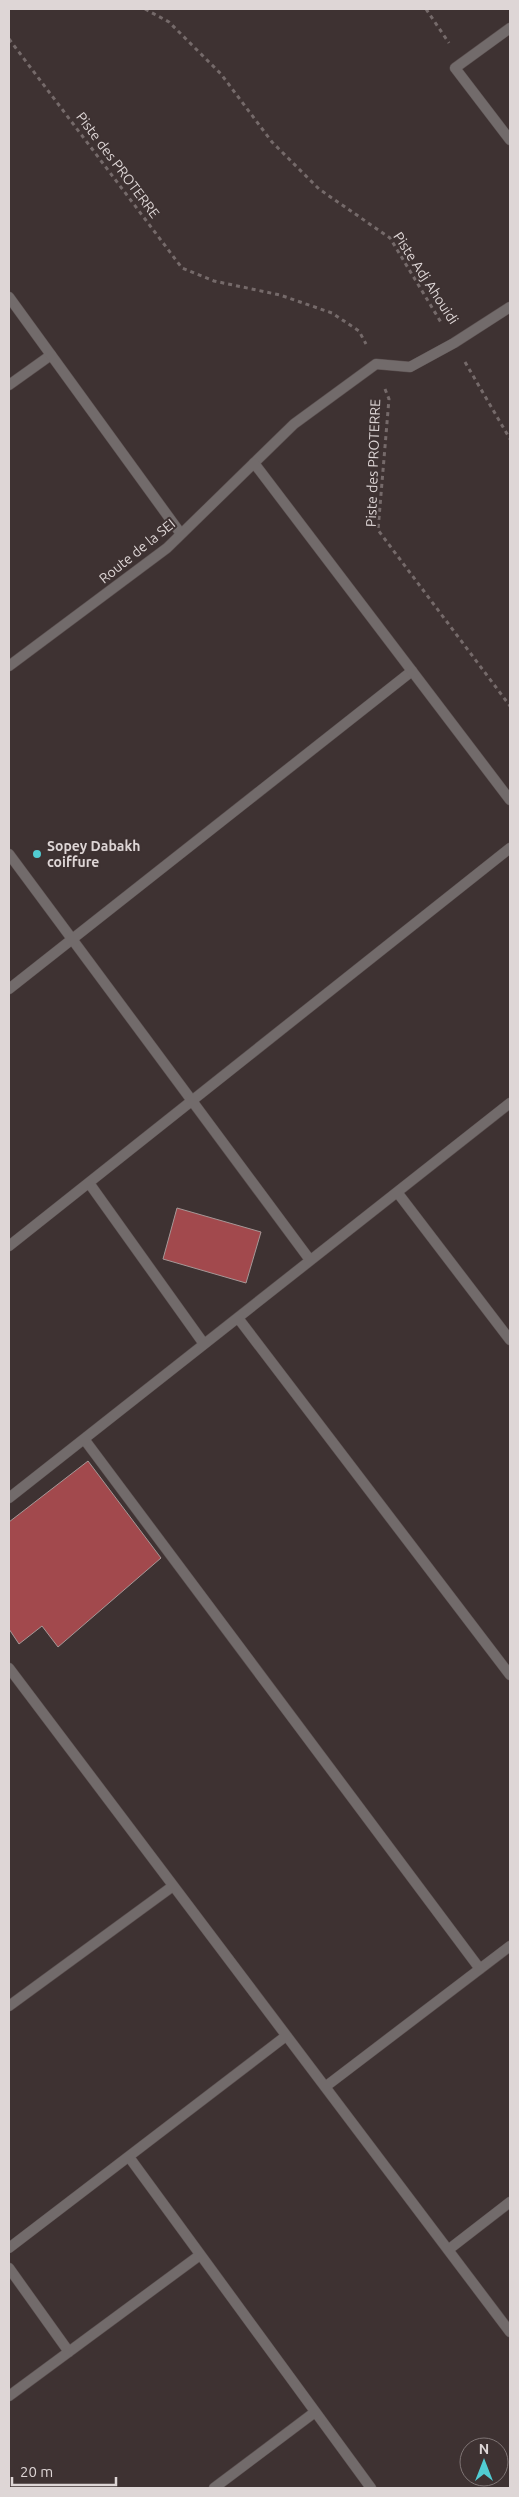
<svg xmlns="http://www.w3.org/2000/svg" width="519" height="2497" font-family="Ubuntu,sans-serif">
<style>
.building{fill:#a2494d;stroke:#a69897}
.lines{fill:none;stroke-linecap:round;stroke-linejoin:round}
.service-casing{stroke:#5b5050;stroke-width:11}
.minor-casing{stroke:#5b5050;stroke-width:11}
.tertiary-casing{stroke:#5b5050;stroke-width:11}
.path{stroke:#756a6a;stroke-width:3;stroke-dasharray:4 4;stroke-linecap:butt}
.service{stroke:#726b6b;stroke-width:10}
.minor{stroke:#726b6b;stroke-width:10}
.tertiary{stroke:#726b6b;stroke-width:10}
.poi-dot{fill:#51ccd2;stroke:#3e3232;stroke-width:2}
.labels{text-anchor:middle;stroke-width:4;stroke-linejoin:round;paint-order:stroke}
.street-label{font-size:14px;fill:#ded6d6;stroke:#3e3232}
.poi-label{font-size:14px;font-weight:bold;fill:#ded6d6;stroke:#3e3232;text-anchor:start}
</style>
<rect width="100%" height="100%" fill="#3e3232"/>
<path class="building" d="M177,1208L261,1232L246,1283L163,1259Z
M88,1461L161,1558L58,1647L42,1626L19,1644L9,1629V1522Z"/>
<g class="lines">
<defs>
<path id="service" d="M510,28L455,68L510,140
M254,463L294,424L376,364L410,367L454,343L510,307"/>
<path id="minor" d="M9,385L51,355
M9,854L310,1260
M9,989L412,671
M89,1183L204,1344
M397,1192L510,1340
M9,1246L510,848
M238,1318L510,1675
M84,1439L480,1969
M9,1498L510,1103
M9,1668L510,2332
M9,2006L173,1886
M325,2087L510,1946
M129,2157L371,2488
M9,2248L286,2036
M448,2250L510,2202
M9,2268L69,2352
M9,2396L200,2255
M214,2488L315,2412"/>
<path id="tertiary" d="M9,297L181,534
M9,666L167,548L254,463L510,800"/>
</defs>
<use href="#service" class="service-casing"/>
<use href="#minor" class="minor-casing"/>
<use href="#tertiary" class="tertiary-casing"/>
<path class="path" d="M145,9L169,22L221,74L272,142L319,189L390,238L442,324
M426,9L449,43
M9,39L182,268L214,281L280,295L332,313L359,331L366,344
M465,362L510,439
M385,389L389,399L378,530L510,706"/>
<use href="#service" class="service"/>
<use href="#minor" class="minor"/>
<use href="#tertiary" class="tertiary"/>
</g>
<circle class="poi-dot" cx="37" cy="854" r="5"/>
<g class="labels">
<g class="street-label">
<text transform="translate(118 165) rotate(53)" y="5">Piste des PROTERRE</text>
<text transform="translate(426 278) rotate(57)" y="5">Piste Adj Ahouidi</text>
<text transform="translate(373 463) rotate(-88)" y="5">Piste des PROTERRE</text>
<text transform="translate(137 551) rotate(-39)" y="5">Route de la SEI</text>
</g>
<g class="poi-label">
<text x="47" y="851">Sopey Dabakh<tspan x="47" dy="16">coiffure</tspan></text>
</g>
</g>
<rect width="519" height="2497" fill="none" stroke="#ded6d6" stroke-width="20"/>
<g transform="translate(484 2462)"><circle r="24" fill="#3e3232" stroke="#7e7474"/>
<path d="M0-4L9 19L0 12L-9 19Z" fill="#51ccd2"/>
<text y="-8" font-size="14" font-weight="bold" text-anchor="middle" fill="#ded6d6">N</text>
</g>
<path d="M12 2477v8h104v-8" fill="none" stroke="#ded6d6" stroke-width="2.5"/>
<text x="20" y="2477" font-size="15" fill="#ded6d6" stroke="#3e3232" stroke-width="4" paint-order="stroke">20 m</text>
</svg>
